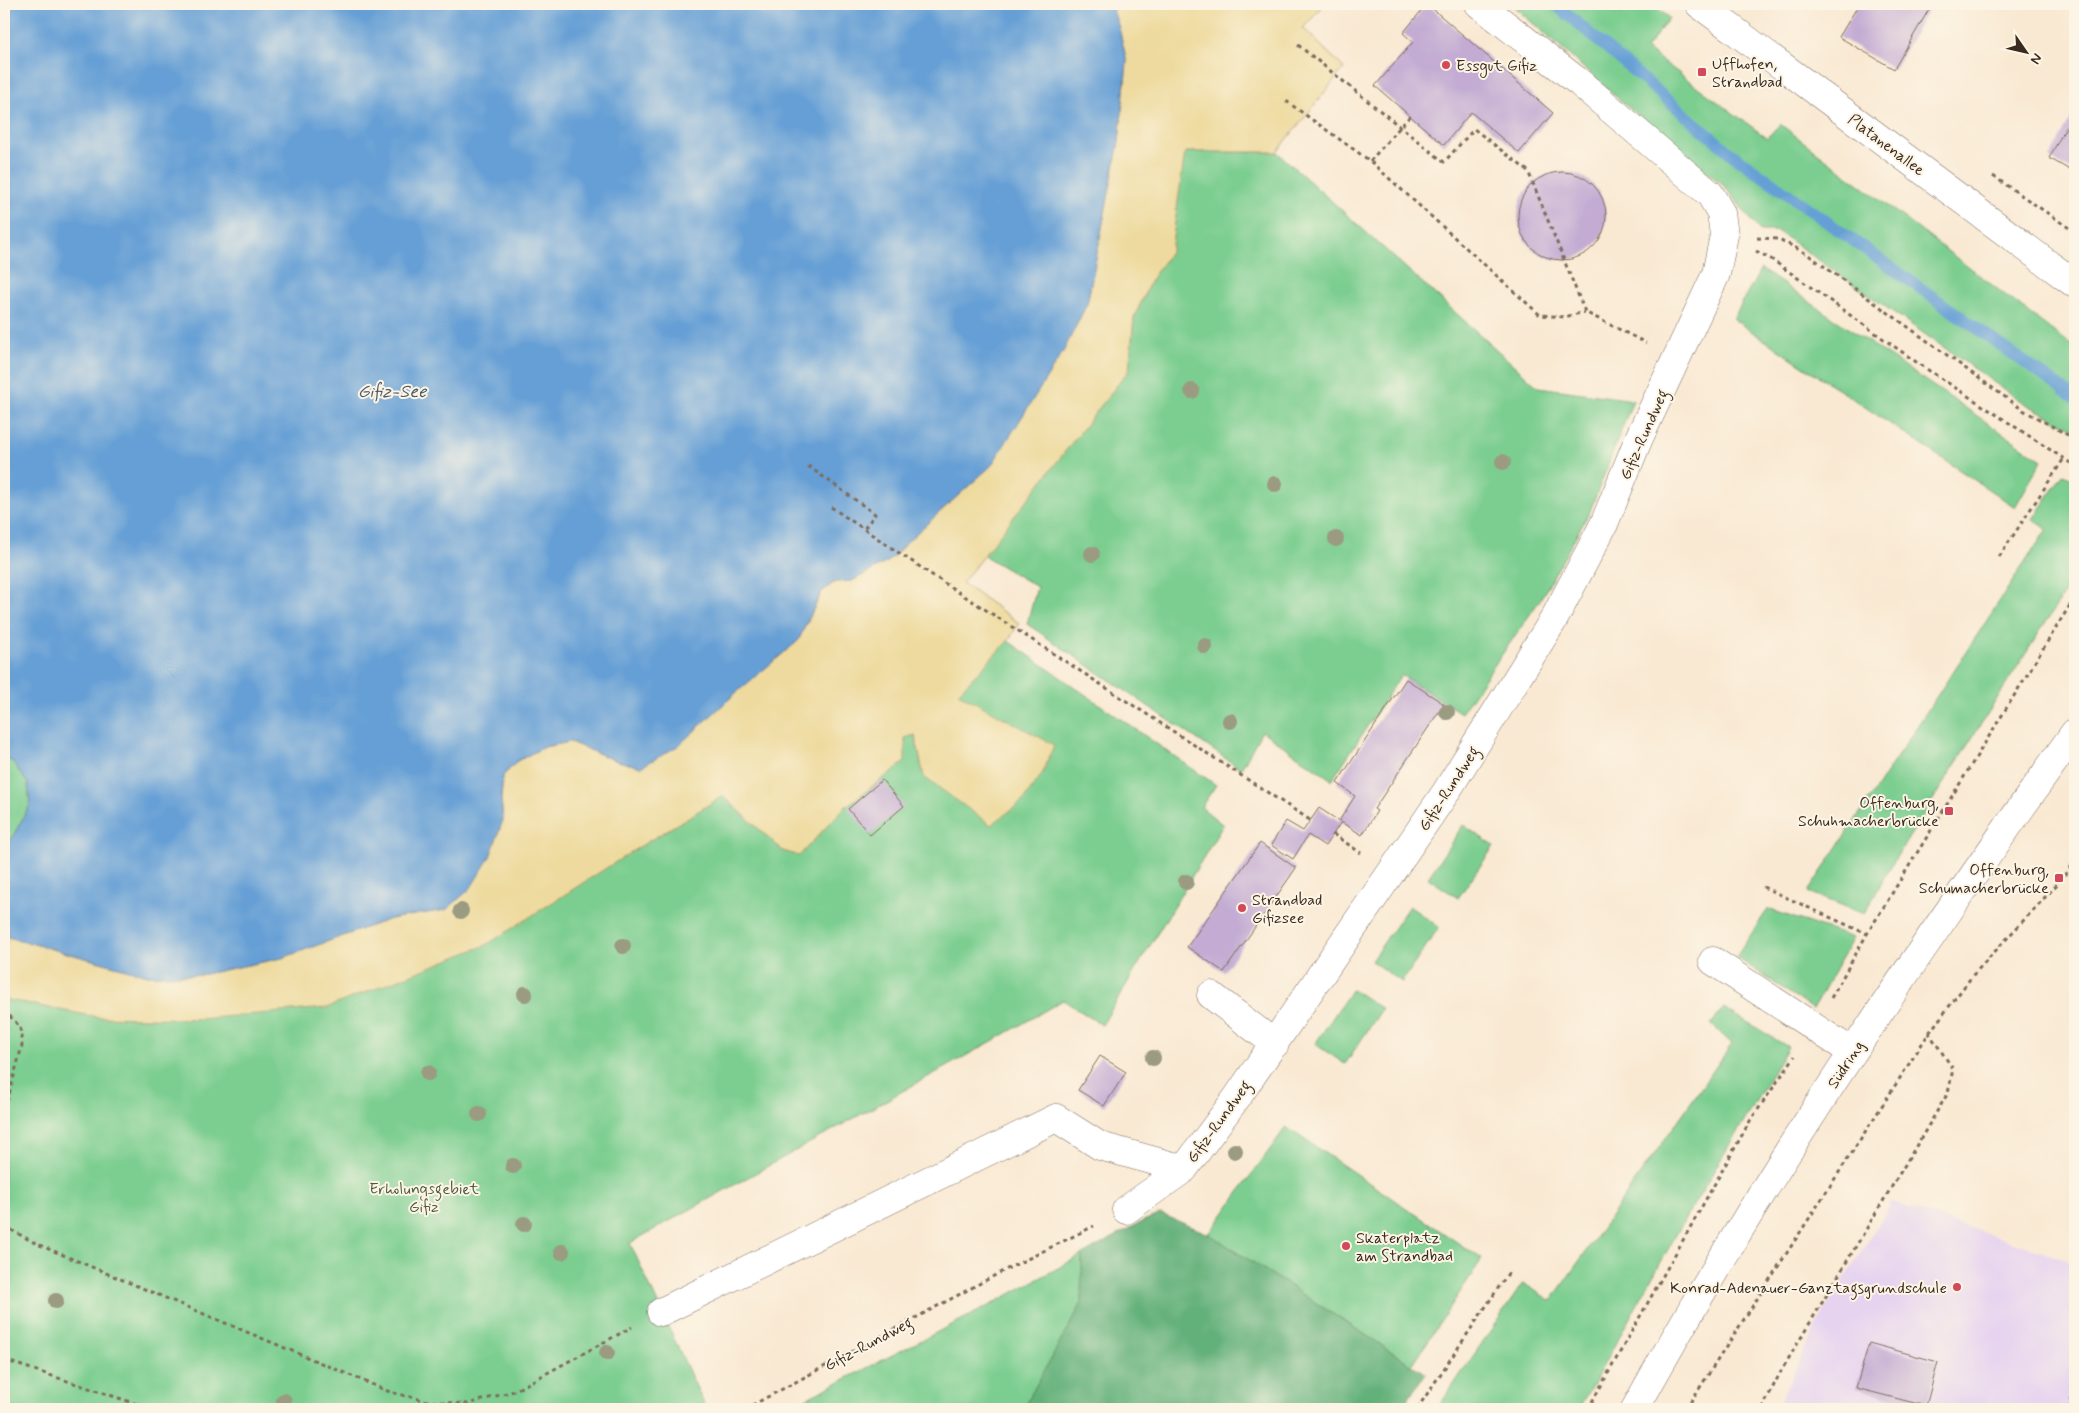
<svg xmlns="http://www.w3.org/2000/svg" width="2079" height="1413" font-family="Mynerve,sans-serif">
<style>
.built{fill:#e6d3f0}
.green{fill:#7bce90;stroke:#5b7c57}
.forest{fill:#64b17a;stroke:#506e4c}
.sand{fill:#eeda9e;stroke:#94825e}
.water{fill:#659fd5;stroke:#50647a}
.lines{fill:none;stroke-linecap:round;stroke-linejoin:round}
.stream{stroke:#659fd5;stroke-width:12}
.building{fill:#c3abd3}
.minor-casing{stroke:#7e6d5d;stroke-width:29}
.path{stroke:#7e6d5d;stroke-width:3;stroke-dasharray:4 4;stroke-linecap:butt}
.minor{stroke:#fff;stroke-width:28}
.tree{fill:#9b9b82}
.poi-dot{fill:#d1495b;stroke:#fcf5e5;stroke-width:2}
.labels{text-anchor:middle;stroke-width:4;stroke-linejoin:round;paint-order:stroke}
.poi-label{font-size:16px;fill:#3b2a1e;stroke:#fcf5e5;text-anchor:start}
.street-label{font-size:16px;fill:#3b2a1e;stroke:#fcf5e5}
.park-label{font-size:16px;fill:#4e5b40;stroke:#fcf5e5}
.water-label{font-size:18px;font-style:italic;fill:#4c5967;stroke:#fcf5e5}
</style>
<rect width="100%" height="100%" fill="#fcf5e5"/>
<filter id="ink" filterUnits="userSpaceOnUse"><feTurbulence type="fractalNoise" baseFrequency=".02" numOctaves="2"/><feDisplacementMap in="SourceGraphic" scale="10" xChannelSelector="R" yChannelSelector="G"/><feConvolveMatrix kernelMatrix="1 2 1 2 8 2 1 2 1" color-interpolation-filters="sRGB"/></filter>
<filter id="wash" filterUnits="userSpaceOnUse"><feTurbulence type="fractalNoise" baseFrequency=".0096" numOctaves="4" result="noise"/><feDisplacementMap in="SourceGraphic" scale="20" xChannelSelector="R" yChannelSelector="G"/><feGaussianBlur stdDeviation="1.12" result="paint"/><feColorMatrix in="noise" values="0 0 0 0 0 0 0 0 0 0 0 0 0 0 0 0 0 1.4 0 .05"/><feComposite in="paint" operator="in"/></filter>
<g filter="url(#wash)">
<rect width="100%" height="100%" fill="#f9e9d3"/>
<path class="built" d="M1892,1202L2075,1263V1409H1776L1824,1311Z"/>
<path class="green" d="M1511,4H1652L1669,18L1646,49L1767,138L1780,124L2075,348V430L2022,402L1777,231H1760L1725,187L1629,108Z
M1184,152H1277L1538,387L1633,400L1590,511L1540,600L1461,713L1401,675L1332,780L1262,731L1241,769L1027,624L1037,587L983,555L1129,370L1134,318L1151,280L1171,251Z
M1761,269L2042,460L2015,507L1733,319Z
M2063,474L2075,479V576L1894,861L1864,914L1808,892L2047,529L2033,519Z
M1008,641L1216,785L1201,807L1223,825L1102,1025L1063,1000L1005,1034L630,1243L704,1404V1409H4V999L97,1017L199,1019L636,849L723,796L783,851L799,856L845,807L904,762L905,737L915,735L924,777L958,693Z
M11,759L28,784L30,805L4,853V762Z
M1463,825L1494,846L1458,898L1428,878Z
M1409,906L1439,927L1402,982L1371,961Z
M1768,909L1853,938L1813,1009L1736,957Z
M1352,989L1382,1009L1345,1064L1315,1044Z
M1724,1008L1788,1047L1681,1226L1579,1409H1437L1523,1283L1551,1301L1732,1044L1711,1024Z
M1286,1127L1482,1259L1412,1365L1209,1234Z
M1082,1255L1081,1305L1023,1409H786L981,1310Z"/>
<path class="forest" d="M1161,1214L1209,1234L1426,1374L1400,1409H1023L1081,1305L1082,1255L1143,1221Z"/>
<path class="sand" d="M1111,4H1325L1303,28L1344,68L1277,152H1185L1171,251L1151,280L1134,318L1129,370L962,583L1019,623L1008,641L958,693L1054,745L1042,774L1023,801L991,825L924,777L915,735L905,738V762L845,807L799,856L783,851L723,796L636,849L486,945L326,1008L199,1019L97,1017L4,999V953L8,937L148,975H200L282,958L390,919L445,910L503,820L501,799L503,776L517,761L544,747L570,742L614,760L641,767L798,641L822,592L835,582L852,581L889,561L909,540L1087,304L1119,142L1127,62L1119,28Z"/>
<path class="water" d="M4,4H1111L1119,28L1127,62L1119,142L1087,304L1063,352L1041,387L991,466L909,540L889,561L852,581L835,582L822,591L798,641L737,692L678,746L641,767L614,760L570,742L544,747L517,761L503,776L501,799L503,820L490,857L470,889L446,910L390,919L282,958L200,975H148L4,936V853L30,805L28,784L11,760L4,762Z"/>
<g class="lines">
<path class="stream" d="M1555,4L1730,153L2075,398"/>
</g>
<g id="blocks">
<path class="building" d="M1427,4L1553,113L1519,153L1471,112L1444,145L1375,86L1413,42L1403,33Z
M1859,4H1932L1894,69L1839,37Z
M2075,111V173L2049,158Z
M1518 216a44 44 0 1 1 88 0a44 44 0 1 1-88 0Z
M1406,679L1444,704L1374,809L1377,811L1362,835L1341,822L1325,846L1308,835L1293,859L1271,845L1286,821L1303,831L1319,808L1339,821L1355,796L1337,783Z
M882,780L904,806L870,835L848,809Z
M1260,843L1296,868L1224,972L1187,947Z
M1100,1056L1126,1072L1104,1106L1078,1090Z
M1869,1343L1938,1362L1926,1406L1856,1388Z"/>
</g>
</g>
<g filter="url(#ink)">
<use href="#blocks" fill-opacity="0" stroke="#7e6d5d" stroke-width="1"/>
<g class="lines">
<defs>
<path id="minor" d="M1699,4L2075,284
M1713,961L1852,1052
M1211,995L1275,1044
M1126,1210L1184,1169L1238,1096L1446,792L1554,619L1604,524L1639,438L1716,274L1724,235L1721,213L1710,194L1580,83L1479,4
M661,1312L1056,1118L1100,1146L1184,1169
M1635,1409C1765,1173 1918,951 2075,732"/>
</defs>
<use href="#minor" class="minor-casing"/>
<path class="path" d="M1298,45L1444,162L1474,129L1528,171L1585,312L1646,343
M1286,101L1370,161L1540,315L1564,317L1585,312
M1370,161L1410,116
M1993,176L2075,232
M1757,238L1779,239L1807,254L2023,410L2075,439
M1756,251L1771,259L1919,364L2075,466
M808,466L875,514L864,529
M831,507L932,575L1310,820
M1999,557L2063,460
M1333,834L1361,853
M1763,887L1867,934
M1831,998L1867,934L2075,597
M4,1010L20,1027L22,1046L4,1113
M4,1226L37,1244L390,1392L427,1401L468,1404L514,1391L632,1327
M4,1360L152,1409
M745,1409L1005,1270L1094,1226
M1417,1409L1509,1272
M1588,1409L1750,1121L1795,1056
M1686,1409L1929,1033L1973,975L2061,880L2075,860
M1762,1409L1781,1371L1948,1093L1953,1069L1929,1033
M2069,1409L2075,1388"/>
<use href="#minor" class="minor"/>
</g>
<g class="tree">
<circle cx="1192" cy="391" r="8"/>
<circle cx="1503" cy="462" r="8"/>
<circle cx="1275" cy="484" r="8"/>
<circle cx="1336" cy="539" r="8"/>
<circle cx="1092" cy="554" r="8"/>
<circle cx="1205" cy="646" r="8"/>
<circle cx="1447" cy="712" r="8"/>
<circle cx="1230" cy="721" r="8"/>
<circle cx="1186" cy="882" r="8"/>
<circle cx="461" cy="911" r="8"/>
<circle cx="623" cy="946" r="8"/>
<circle cx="525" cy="994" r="8"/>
<circle cx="1153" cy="1058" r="8"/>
<circle cx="428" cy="1073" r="8"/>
<circle cx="479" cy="1114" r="8"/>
<circle cx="1235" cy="1151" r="8"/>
<circle cx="513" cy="1166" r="8"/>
<circle cx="524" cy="1224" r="8"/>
<circle cx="562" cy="1252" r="8"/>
<circle cx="56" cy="1301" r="8"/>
<circle cx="607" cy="1353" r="8"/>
<circle cx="284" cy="1401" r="8"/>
</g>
</g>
<g class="poi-dot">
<circle cx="1446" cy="65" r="5"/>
<rect x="1697" y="67" width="10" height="10" rx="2.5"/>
<rect x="1944" y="806" width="10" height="10" rx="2.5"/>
<rect x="2054" y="873" width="10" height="10" rx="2.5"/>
<circle cx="1242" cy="908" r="5"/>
<circle cx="1346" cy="1246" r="5"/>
<circle cx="1957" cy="1287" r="5"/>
</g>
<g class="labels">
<g class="poi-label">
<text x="1712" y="69">Uffhofen,<tspan x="1712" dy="18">Strandbad</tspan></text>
<text x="1456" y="71">Essgut Gifiz</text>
<text x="1939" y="808" text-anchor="end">Offenburg,<tspan x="1939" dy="18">Schuhmacherbrücke</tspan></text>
<text x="2049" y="875" text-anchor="end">Offenburg,<tspan x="2049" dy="18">Schumacherbrücke</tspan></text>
<text x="1252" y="905">Strandbad<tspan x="1252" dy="18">Gifizsee</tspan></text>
<text x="1356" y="1243">Skaterplatz<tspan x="1356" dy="18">am Strandbad</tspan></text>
<text x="1947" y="1293" text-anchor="end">Konrad-Adenauer-Ganztagsgrundschule</text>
</g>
<g class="street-label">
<text transform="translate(1887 144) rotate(37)" y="6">Platanenallee</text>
<text transform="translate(1643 434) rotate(-66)" y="6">Gifiz-Rundweg</text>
<text transform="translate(1448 788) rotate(-57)" y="6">Gifiz-Rundweg</text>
<text transform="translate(1845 1064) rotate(-57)" y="6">Südring</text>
<text transform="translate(1218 1121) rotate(-54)" y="6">Gifiz-Rundweg</text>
<text transform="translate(868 1343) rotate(-28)" y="6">Gifiz-Rundweg</text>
</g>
<g class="park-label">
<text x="424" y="1194">Erholungsgebiet<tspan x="424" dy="18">Gifiz</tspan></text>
</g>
<g class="water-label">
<text x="392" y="397">Gifiz-See</text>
</g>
</g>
<rect width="2079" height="1413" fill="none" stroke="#fcf5e5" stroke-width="20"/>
<g transform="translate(2026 52) rotate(124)" stroke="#fcf5e5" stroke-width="4" paint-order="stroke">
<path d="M0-4L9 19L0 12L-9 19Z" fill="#3b2a1e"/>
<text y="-8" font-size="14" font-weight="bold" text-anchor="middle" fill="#3b2a1e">N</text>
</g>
</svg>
